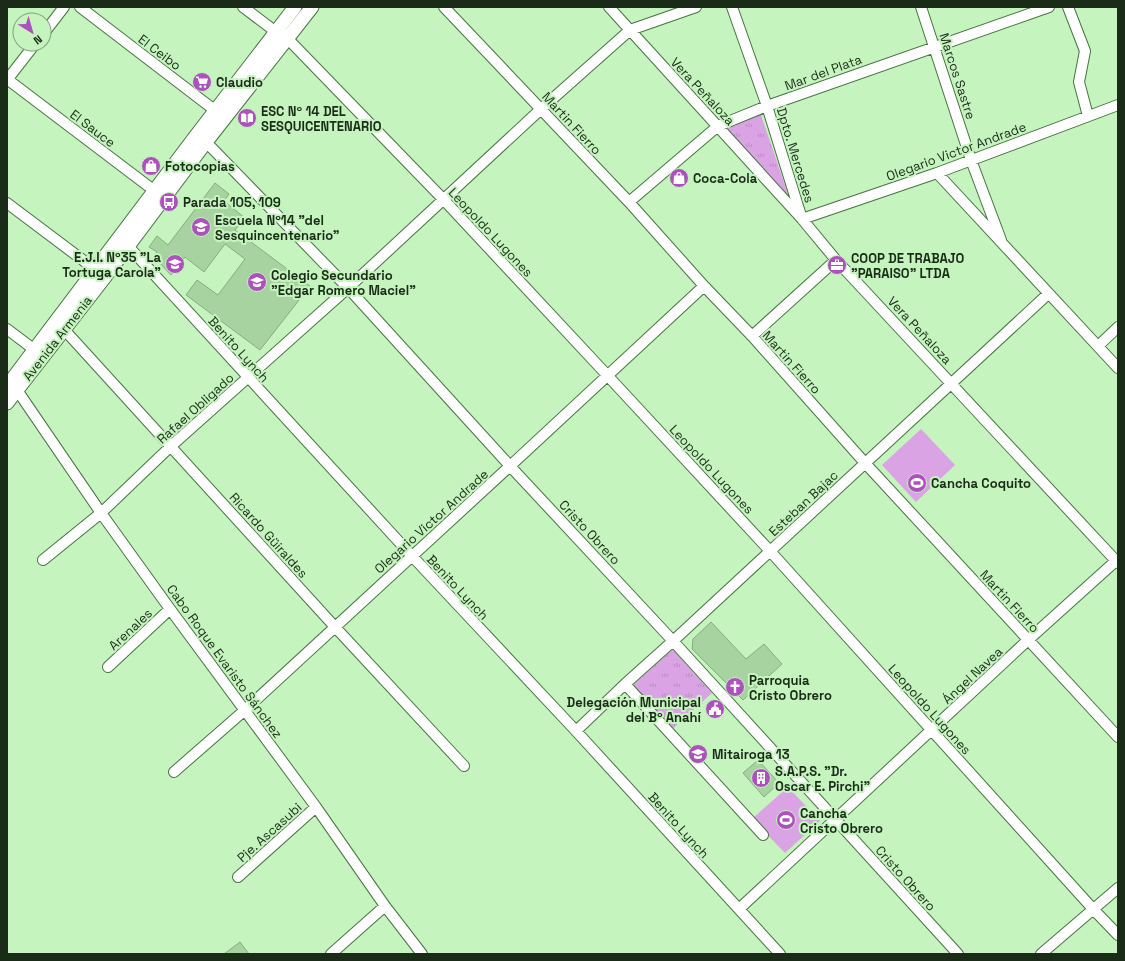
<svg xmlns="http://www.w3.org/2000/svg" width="1125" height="961" font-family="'Space Grotesk',sans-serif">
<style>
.grass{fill:url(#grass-tufts)}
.pitch{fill:#daa3e3}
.building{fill:#a6d39f;stroke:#83af7d}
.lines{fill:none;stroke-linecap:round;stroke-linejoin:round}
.minor-casing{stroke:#497243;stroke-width:12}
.major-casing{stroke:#497243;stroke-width:15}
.minor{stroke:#fff;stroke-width:10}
.major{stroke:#fff;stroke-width:13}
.labels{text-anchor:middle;stroke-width:4;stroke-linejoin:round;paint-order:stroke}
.street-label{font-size:13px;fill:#1a2b17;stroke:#c5f4bf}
.poi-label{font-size:13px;font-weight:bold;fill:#1a2b17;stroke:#c5f4bf;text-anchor:start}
</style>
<defs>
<pattern id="grass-tufts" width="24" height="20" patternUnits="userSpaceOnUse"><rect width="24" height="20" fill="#daa3e3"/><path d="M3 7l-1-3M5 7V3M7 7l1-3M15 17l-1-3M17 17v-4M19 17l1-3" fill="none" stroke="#ba8cc2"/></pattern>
</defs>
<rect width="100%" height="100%" fill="#c5f4bf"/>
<path class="grass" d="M760,112L791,203L726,129Z
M673,649L712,693L670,731L631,687Z"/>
<path class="pitch" d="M921,429L955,465L916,502L882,465Z
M788,787L820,821L785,853L752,819Z"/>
<path class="building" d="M215,183L229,194L224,201L245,218L235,230L310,286L260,350L186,295L197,280L218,295L245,259L225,244L204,272L185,257L171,275L154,257L157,252L149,247L157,236L168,245Z
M711,622L746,659L764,644L782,664L743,700L692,649L693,639Z
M758,760L779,783L764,797L743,773Z
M240,942L249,954H224Z"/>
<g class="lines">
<defs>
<path id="minor" d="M80,7L221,115
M243,7L276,32L287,38L443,199L607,375L770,551L1093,909L1118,935
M444,7L629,202L704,286L752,336L865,463L1118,737
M609,7L802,219L836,260L1118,563
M732,7L767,106L802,219L937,173L1118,105
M921,7L971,160L1001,240
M1068,7L1085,51L1079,82L1088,116
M44,33L64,7
M7,79L160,195
M7,80L35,44
M200,139L206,142L348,288L510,466L673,641L958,954
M937,173L1118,368
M629,202L718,126L767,106L1049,7
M7,203L100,273
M124,243L128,246L412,556L576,731L780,954
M60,325L335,627L464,766
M7,329L40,354
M752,336L836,260
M1098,346L1118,327
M12,387L17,390L101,513L170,609L316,807L385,906L422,954
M43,560L101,513L170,447L348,288L541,109L630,30L696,7
M108,667L170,609
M625,684L763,835
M576,731L625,684L673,641L1048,294
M174,772L245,710L510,466L704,286
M238,877L316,807
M739,909L1028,640L1118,559
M331,954L385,906
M1041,954L1118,888"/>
<path id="major" d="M7,386L195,137L295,7
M7,403L105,277L206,142L312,7"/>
</defs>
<use href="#minor" class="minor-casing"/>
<use href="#major" class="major-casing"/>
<use href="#minor" class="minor"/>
<use href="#major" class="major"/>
</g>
<defs>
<symbol id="supermarket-disc" viewBox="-11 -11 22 22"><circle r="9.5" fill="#ad51bd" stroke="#c5f4bf"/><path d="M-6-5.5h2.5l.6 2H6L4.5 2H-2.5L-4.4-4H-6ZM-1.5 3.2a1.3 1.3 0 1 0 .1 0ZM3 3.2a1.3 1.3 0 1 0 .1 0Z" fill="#fff"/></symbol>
<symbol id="library-disc" viewBox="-11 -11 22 22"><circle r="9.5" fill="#ad51bd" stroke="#c5f4bf"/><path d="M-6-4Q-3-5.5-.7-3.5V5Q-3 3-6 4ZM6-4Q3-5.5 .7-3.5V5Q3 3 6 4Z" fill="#fff"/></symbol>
<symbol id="shop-disc" viewBox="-11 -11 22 22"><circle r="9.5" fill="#ad51bd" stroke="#c5f4bf"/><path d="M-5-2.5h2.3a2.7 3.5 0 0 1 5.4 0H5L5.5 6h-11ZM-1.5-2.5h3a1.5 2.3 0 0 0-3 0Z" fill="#fff"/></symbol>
<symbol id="bus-disc" viewBox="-11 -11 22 22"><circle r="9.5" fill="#ad51bd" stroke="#c5f4bf"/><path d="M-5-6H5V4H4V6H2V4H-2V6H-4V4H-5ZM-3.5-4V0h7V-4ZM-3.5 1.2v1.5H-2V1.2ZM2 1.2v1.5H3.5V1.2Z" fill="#fff"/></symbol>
<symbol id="school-disc" viewBox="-11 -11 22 22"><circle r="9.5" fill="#ad51bd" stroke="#c5f4bf"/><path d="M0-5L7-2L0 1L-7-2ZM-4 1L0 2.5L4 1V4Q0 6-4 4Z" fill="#fff"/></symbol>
<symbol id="office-disc" viewBox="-11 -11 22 22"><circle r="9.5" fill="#ad51bd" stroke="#c5f4bf"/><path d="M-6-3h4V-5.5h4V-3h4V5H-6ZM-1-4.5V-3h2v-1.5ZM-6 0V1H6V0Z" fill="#fff"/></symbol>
<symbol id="stadium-disc" viewBox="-11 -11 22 22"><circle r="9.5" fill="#ad51bd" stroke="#c5f4bf"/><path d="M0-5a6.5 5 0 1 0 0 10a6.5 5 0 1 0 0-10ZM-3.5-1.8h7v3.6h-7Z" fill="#fff"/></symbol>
<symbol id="church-disc" viewBox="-11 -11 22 22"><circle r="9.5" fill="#ad51bd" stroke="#c5f4bf"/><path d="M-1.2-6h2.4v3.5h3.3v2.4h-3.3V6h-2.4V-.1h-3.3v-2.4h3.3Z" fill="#fff"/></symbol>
<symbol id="civic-disc" viewBox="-11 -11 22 22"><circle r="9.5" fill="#ad51bd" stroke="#c5f4bf"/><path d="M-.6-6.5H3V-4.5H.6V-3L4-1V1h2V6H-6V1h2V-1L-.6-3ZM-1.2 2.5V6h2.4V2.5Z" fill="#fff"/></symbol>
<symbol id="building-disc" viewBox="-11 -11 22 22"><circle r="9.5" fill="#ad51bd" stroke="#c5f4bf"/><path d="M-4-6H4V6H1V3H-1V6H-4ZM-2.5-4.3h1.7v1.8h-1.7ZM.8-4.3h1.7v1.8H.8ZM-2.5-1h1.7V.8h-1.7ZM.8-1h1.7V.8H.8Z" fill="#fff"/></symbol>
</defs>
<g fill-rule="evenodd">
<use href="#supermarket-disc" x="191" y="71" width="22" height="22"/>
<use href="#library-disc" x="236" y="107" width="22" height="22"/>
<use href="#shop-disc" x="140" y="155" width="22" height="22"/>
<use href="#shop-disc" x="668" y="167" width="22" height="22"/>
<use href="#bus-disc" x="158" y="191" width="22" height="22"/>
<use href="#school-disc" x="190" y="216" width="22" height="22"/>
<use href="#school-disc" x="164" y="253" width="22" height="22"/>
<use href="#office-disc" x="826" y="254" width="22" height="22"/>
<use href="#school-disc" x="246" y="271" width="22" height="22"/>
<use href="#stadium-disc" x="906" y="472" width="22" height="22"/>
<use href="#church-disc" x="724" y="676" width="22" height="22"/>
<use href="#civic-disc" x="704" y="698" width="22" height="22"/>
<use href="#school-disc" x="687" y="743" width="22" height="22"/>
<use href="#building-disc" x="750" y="767" width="22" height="22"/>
<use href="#stadium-disc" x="775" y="809" width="22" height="22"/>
</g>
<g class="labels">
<g class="street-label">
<text transform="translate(160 52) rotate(37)" y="5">El Ceibo</text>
<text transform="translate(823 72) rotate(-20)" y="5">Mar del Plata</text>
<text transform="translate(958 76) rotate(72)" y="5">Marcos Sastre</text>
<text transform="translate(703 91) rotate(47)" y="5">Vera Peñaloza</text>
<text transform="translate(572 123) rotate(47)" y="5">Martin Fierro</text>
<text transform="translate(93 128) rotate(37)" y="5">El Sauce</text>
<text transform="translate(956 151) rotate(-20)" y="5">Olegario Victor Andrade</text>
<text transform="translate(796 155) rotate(73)" y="5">Dpto. Mercedes</text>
<text transform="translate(491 232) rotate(47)" y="5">Leopoldo Lugones</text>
<text transform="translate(920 330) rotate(47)" y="5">Vera Peñaloza</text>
<text transform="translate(57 338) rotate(-52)" y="5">Avenida Armenia</text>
<text transform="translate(239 349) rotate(48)" y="5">Benito Lynch</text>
<text transform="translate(792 362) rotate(48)" y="5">Martin Fierro</text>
<text transform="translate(195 408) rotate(-42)" y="5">Rafael Obligado</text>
<text transform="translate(712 469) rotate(47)" y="5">Leopoldo Lugones</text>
<text transform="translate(803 503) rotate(-43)" y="5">Esteban Bajac</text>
<text transform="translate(431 521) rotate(-42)" y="5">Olegario Victor Andrade</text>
<text transform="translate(590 532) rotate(47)" y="5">Cristo Obrero</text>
<text transform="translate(269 535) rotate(48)" y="5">Ricardo Güiraldes</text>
<text transform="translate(458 587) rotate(47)" y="5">Benito Lynch</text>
<text transform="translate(1010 601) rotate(47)" y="5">Martin Fierro</text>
<text transform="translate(130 629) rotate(-43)" y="5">Arenales</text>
<text transform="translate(225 661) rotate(54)" y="5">Cabo Roque Evaristo Sánchez</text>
<text transform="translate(972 675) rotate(-43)" y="5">Ángel Navea</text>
<text transform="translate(930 709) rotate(48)" y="5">Leopoldo Lugones</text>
<text transform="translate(679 825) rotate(48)" y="5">Benito Lynch</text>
<text transform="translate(269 832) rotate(-42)" y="5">Pje. Ascasubi</text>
<text transform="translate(906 878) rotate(48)" y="5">Cristo Obrero</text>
</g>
<g class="poi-label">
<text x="216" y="87">Claudio</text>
<text x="261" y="116">ESC Nº 14 DEL<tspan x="261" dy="15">SESQUICENTENARIO</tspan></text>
<text x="165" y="171">Fotocopias</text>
<text x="693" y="183">Coca-Cola</text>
<text x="183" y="207">Parada 105, 109</text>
<text x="215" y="225">Escuela Nº14 "del<tspan x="215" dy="15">Sesquincentenario"</tspan></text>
<text x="161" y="262" text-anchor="end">E.J.I. Nº35 "La<tspan x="161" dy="15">Tortuga Carola"</tspan></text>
<text x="851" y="263">COOP DE TRABAJO<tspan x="851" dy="15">"PARAISO" LTDA</tspan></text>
<text x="271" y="280">Colegio Secundario<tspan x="271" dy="15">"Edgar Romero Maciel"</tspan></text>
<text x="931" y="488">Cancha Coquito</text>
<text x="749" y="685">Parroquia<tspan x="749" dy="15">Cristo Obrero</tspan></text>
<text x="701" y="707" text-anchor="end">Delegación Municipal<tspan x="701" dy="15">del Bº Anahí</tspan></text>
<text x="712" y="759">Mitairoga 13</text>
<text x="775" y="776">S.A.P.S. "Dr.<tspan x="775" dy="15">Oscar E. Pirchi"</tspan></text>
<text x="800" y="818">Cancha<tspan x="800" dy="15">Cristo Obrero</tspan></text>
</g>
</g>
<rect width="1125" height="961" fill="none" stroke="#1a2b17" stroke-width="16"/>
<g transform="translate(32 32) rotate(143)"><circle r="19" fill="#c5f4bf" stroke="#81a47c"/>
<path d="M0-3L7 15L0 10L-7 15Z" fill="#ad51bd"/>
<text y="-6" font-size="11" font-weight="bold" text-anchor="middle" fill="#1a2b17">N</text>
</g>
</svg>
